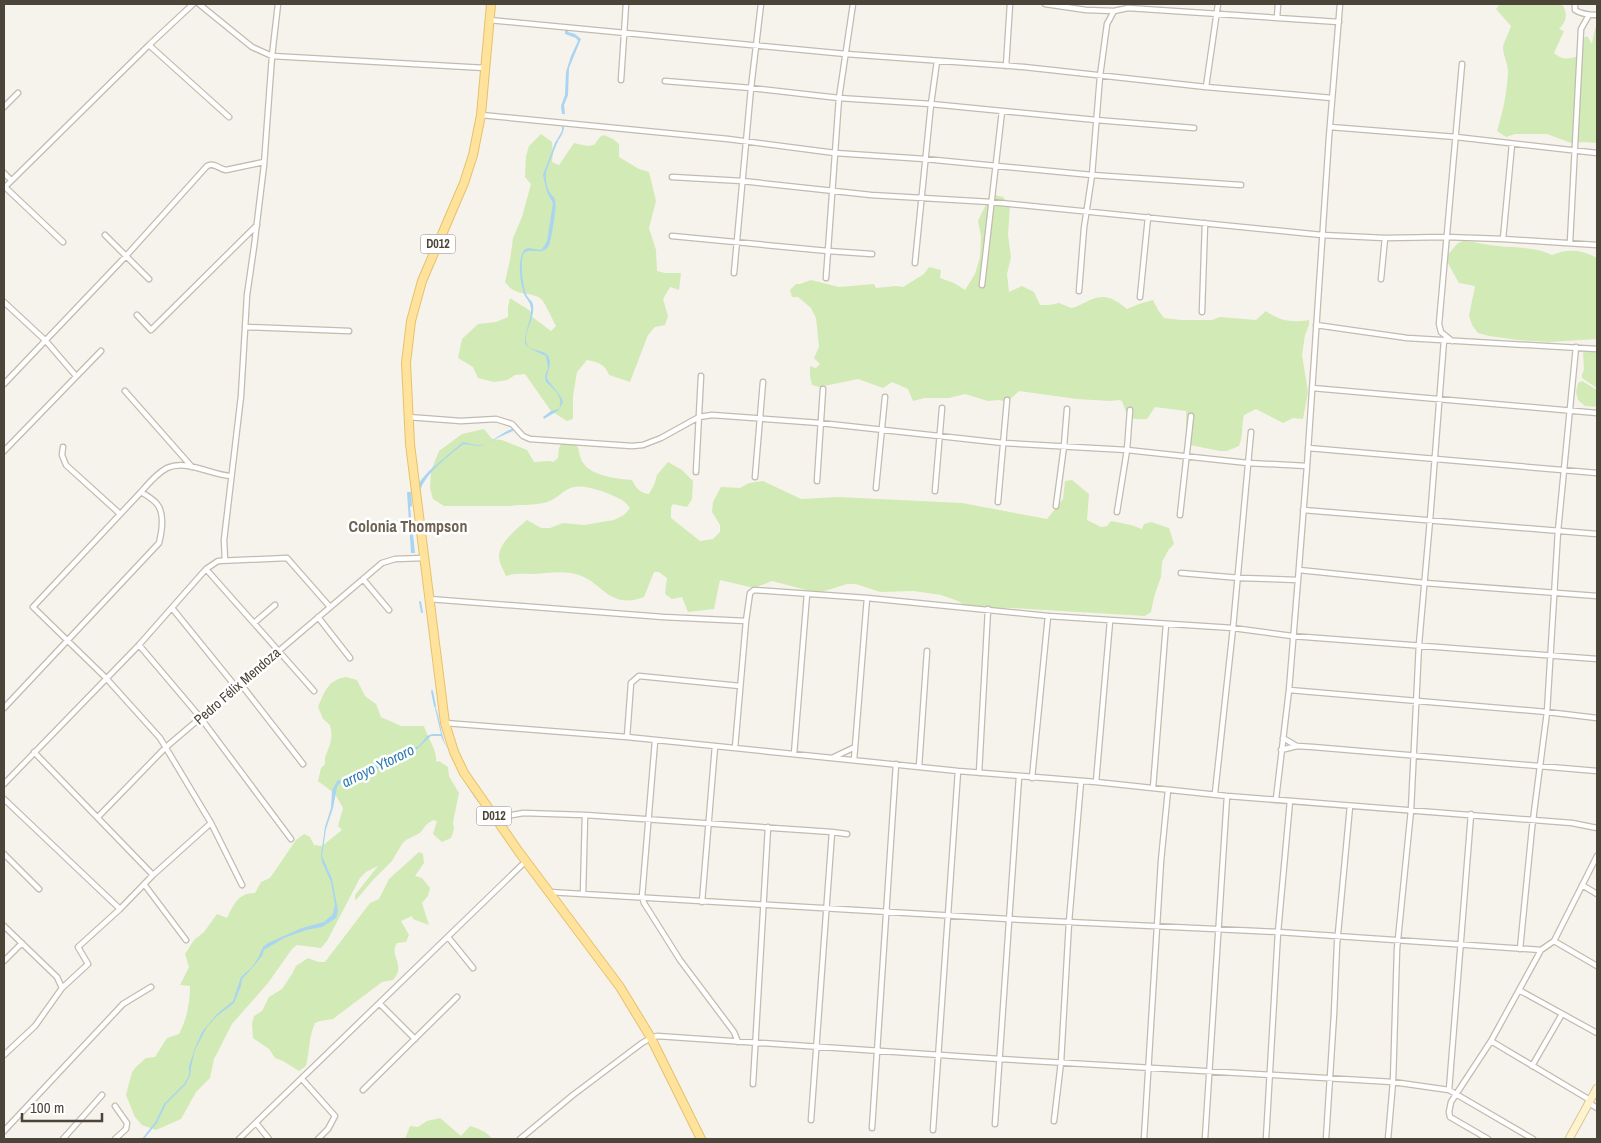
<svg xmlns="http://www.w3.org/2000/svg" width="1601" height="1143" font-family="'Archivo Narrow',sans-serif">
<style>
.green{fill:#d2eab5}
.water{fill:#a9d4f2}
.lines{fill:none;stroke-linecap:round;stroke-linejoin:round}
.stream{stroke:#a9d4f2;stroke-width:2}
.minor-casing{stroke:#c2bbae;stroke-width:7}
.secondary-casing{stroke:#d6c79b;stroke-width:9}
.primary-casing{stroke:#e6c16a;stroke-width:10}
.minor{stroke:#fff;stroke-width:4.5}
.secondary{stroke:#fff3cd;stroke-width:7}
.primary{stroke:#ffe39c;stroke-width:8}
.labels{text-anchor:middle;stroke-width:5;stroke-linejoin:round;paint-order:stroke}
.shield{fill:#fff;stroke:#817c74;stroke-width:1}
.shield-label{font-size:12px;font-weight:bold;fill:#4b4439}
.street-label{font-size:14px;fill:#4b4439;stroke:#fff}
.water-label{font-size:15px;font-style:italic;fill:#2e7ab2;stroke:#fff}
.quarter-label{font-size:16px;font-weight:bold;fill:#6e6250;stroke:#fff}
</style>
<rect width="100%" height="100%" fill="#f6f3ec"/>
<path class="green" d="M1500,4H1562C1568,14 1567,21 1559,29L1564,31L1554,53C1562,60 1567,59 1576,57L1581,39L1587,36L1592,44L1595,28L1597,29V143L1584,142L1571,143L1547,134H1515L1506,137L1497,131C1503,112 1507,92 1508,72C1508,64 1504,57 1503,49C1503,42 1509,33 1511,26L1496,9Z
M541,134L552,142L553,154L552,162L559,165L574,143L587,146L594,145L600,137L604,135L613,139L619,144V157L639,169L649,172L656,201L649,228L656,250L657,271L665,273H681L679,290L670,287L663,299L668,316L665,325L655,327L648,335L630,382L609,375C605,364 598,362 587,360L577,372L573,396V419L567,421L551,411L525,374L515,375L507,380L494,382L478,378L473,367L458,358L462,339L478,324L496,322L508,317V307L510,298C518,304 525,306 532,313L531,316L551,331L556,326C552,319 545,302 540,298C525,290 517,298 505,282L510,260L513,238L522,217L531,184L525,177L526,156L529,146Z
M991,194L1003,197L1010,205L1008,235L1011,257L1007,274L1009,292L1022,286L1034,292L1040,305H1049L1059,303L1071,308C1078,307 1083,303 1090,300C1106,293 1115,299 1127,309L1139,304L1153,300L1158,310L1164,318L1181,320H1212L1220,317L1256,320L1266,311C1279,321 1293,323 1309,320V325L1305,335L1302,355L1308,392L1303,419L1293,418L1283,423L1256,409L1244,415C1241,427 1244,433 1239,446L1227,451H1220L1190,445C1184,436 1187,422 1186,411L1155,407L1147,419C1128,420 1128,418 1122,401L1119,400L1110,401L1077,399L1019,391L1007,402L999,400L988,401L965,394L949,398H924L913,401L908,389L892,382L883,388L858,379L819,387L812,385L810,376V366L816,368L820,364L814,358L819,347L816,318L811,308L798,297H792L790,290L796,284H800L811,280L839,287L874,284L876,288L896,286L903,287L924,274L929,267L941,270L940,278L954,283L965,290L975,274L980,257L981,236L978,221Z
M1464,241C1475,242 1486,245 1498,246C1517,248 1536,247 1552,255C1568,248 1582,250 1597,258V339L1549,342L1518,340L1489,336L1478,333L1472,325L1469,316L1475,286L1459,283L1445,258L1458,243Z
M1586,350H1591L1597,353V388L1582,378V374L1584,370L1583,353Z
M1582,381L1597,390V407L1585,406L1578,400L1576,392L1578,383Z
M484,429L492,439L502,440L527,450L534,462L550,461L553,462L558,458L559,448L564,439C586,447 574,450 584,464C592,476 619,479 632,480C636,488 640,493 649,494L654,485L657,475L668,462L682,470L693,481L692,499L687,507L673,504L671,508V518L700,541L713,539L720,532V525L712,512L713,502L721,487L740,488L749,483L763,481L801,499L837,497L962,503L1047,519L1063,499L1065,481L1072,480L1089,494L1087,520L1101,527L1107,526L1111,521L1131,525L1142,529L1144,524L1151,522L1169,528L1174,544L1169,549L1162,562L1161,577L1154,597L1151,612L1145,616L1010,608L971,609L958,601L941,595L914,591L880,592L856,584H847L818,593L772,581L754,588L720,580L714,609L688,612L682,597L672,599L665,594L667,578L659,572H654L644,597C610,610 604,584 579,575C564,570 548,573 533,574C523,574 515,573 506,576C504,571 499,563 499,557C499,542 517,529 527,520L541,528H550L563,523L584,525L614,520L624,515L630,508C628,505 625,502 622,500C612,494 585,484 574,487C564,489 557,499 547,502C534,506 522,504 509,506H444L433,499L430,488L431,471L439,451L462,434Z
M346,677L357,680L365,696L376,704L381,717L401,726H424C427,737 438,751 436,762L439,761L448,767L449,776L459,793L453,822L454,829L451,838L442,842L433,834L437,821L433,820L426,825L420,833L406,840L402,844L392,861L373,880L356,900L355,899V895L378,866L366,872L360,878L327,941L321,948L297,945L292,949L268,983L232,1024L214,1059L210,1078L196,1092L181,1119L156,1130L142,1125L135,1117L126,1095L132,1072L136,1067L146,1058L155,1057L167,1038L179,1034C187,1019 190,1003 190,986L180,985L189,967L185,954L194,940L204,932L217,914L227,918C234,904 238,893 255,893L261,882L270,878L296,840L304,834L310,837L314,845L322,846L342,830L338,826L343,808L335,794L318,781L321,768L325,764C324,757 327,753 329,747C332,739 332,733 330,725L323,719L318,707C325,691 328,680 346,677Z
M419,852L423,854L424,863L415,876L422,878L430,888L428,896L422,903L429,925L413,919L412,916L401,921L409,935L406,942L397,943C388,956 407,964 393,980L382,982L333,1019L320,1021L315,1023C308,1039 310,1050 306,1066L299,1071L283,1061L275,1058L269,1049L253,1038L252,1024L254,1016L262,1011L269,997L282,989L292,974L296,966L308,958L318,962H325L370,903L379,899L389,879Z
M440,1118L461,1136L470,1126C478,1128 489,1133 492,1139H405L410,1126L418,1127L427,1121Z"/>
<path class="water" d="M565,29L569,30L568,32L575,34L581,39L569,68L568,95L564,105L565,114H562L561,106L565,95L566,72L571,56L578,41L576,38L565,34Z
M562,126L564,127C564,132 561,136 558,141C555,148 548,165 546,173C545,179 547,189 551,194C555,200 553,194 555,200C557,206 552,235 550,242C545,260 529,244 523,255C520,263 523,289 527,296C530,301 532,300 533,305C535,319 524,331 526,342C529,353 543,348 548,356C553,365 547,370 547,377C547,382 561,393 563,402L559,410L544,419L543,417L551,411L559,409C564,397 554,389 546,382L545,376L548,368L546,356L531,349L525,344C524,332 531,322 531,310C531,303 528,301 525,296C520,284 517,261 524,250L528,248L541,250L545,245L547,241L553,203L547,192L543,175L555,143L562,131Z
M514,428L515,430L480,446L463,444C448,457 426,472 420,491L418,487L421,480L429,471L463,442C468,443 475,445 480,445C492,443 502,432 514,428Z
M407,492H411L412,506L410,507L415,553H411Z
M434,704C439,713 440,727 443,737C450,761 465,781 479,801L478,802C462,779 453,762 441,736H431L417,749L397,756L365,777L358,780L343,781L339,784L337,787L333,808L326,829L322,856L332,879L338,911L336,918L322,927L306,930L284,938L264,950L262,956L253,967L242,979L241,986L234,1003L217,1016L207,1027L195,1050L191,1067L190,1076L185,1085L166,1104L157,1123L144,1139H142L156,1121L164,1104L184,1084L189,1075V1066L195,1048L202,1032L217,1014L233,1001L241,977L252,967L258,958L263,947L268,943L302,928L324,922L333,914L335,904L331,882L322,862L321,855L325,827L331,808L332,791L337,781L342,779L363,776L372,768L398,753L419,746L427,736L432,734H441Z"/>
<g class="lines">
<path class="stream" d="M420,602L422,612
M432,691L435,706"/>
<defs>
<path id="minor" d="M199,4L252,47L272,56L485,68
M1045,4L1086,10L1114,11
M1575,4V10C1581,14 1590,15 1597,15
M1277,18L1278,4
M489,20L846,54L1024,67L1206,87L1332,98
M149,45L229,117
M1006,66L1010,4
M621,80L626,4
M665,81L751,88L839,98L931,104L1096,120L1194,128
M1206,87L1218,4
M4,107L18,93
M481,115L728,139L835,153L925,159L1092,175L1241,185
M1330,127L1456,137L1597,153
M4,173L11,180
M672,177L742,181L871,195L991,202L1322,235L1385,238L1446,237L1503,239L1597,245
M5,187L63,242
M4,188L149,45L193,4
M105,235L149,279
M672,236L828,251L872,254
M1503,239L1512,144
M1570,242L1581,29L1589,15
M915,263L931,104L937,61
M734,273L751,88L761,4
M826,278L839,98L853,4
M1381,279L1385,238
M982,285L1002,111
M1079,291L1084,228L1092,175L1100,76L1107,24L1114,11L1128,8L1339,22
M1140,297L1148,217
M4,302L46,341L76,376
M1202,312L1205,223
M137,315L151,330L257,225
M1316,325L1407,338L1597,349
M245,327L349,331
M1452,341L1441,332L1439,324L1462,64
M4,384L126,256L207,166C214,162 219,169 226,170L264,162
M1312,388L1597,413
M125,391L192,467
M408,417L461,421L496,419L512,424L523,436L530,439L632,446L643,445L661,438L699,417L712,415L820,423L1003,443L1127,450L1248,463L1307,466
M63,447L62,455L66,465L119,513
M1308,448L1597,473
M4,451L101,351
M696,472L701,376
M755,477L763,382
M817,481L823,389
M876,488L885,397
M935,491L942,408
M141,492L33,607L106,678L160,738L211,823L242,885
M998,502L1007,400
M1056,506L1064,446L1067,409
M1303,510L1597,534
M1117,512L1127,450L1130,410
M1180,515L1191,416
M225,560L224,540L241,396L247,295L254,247L264,165L272,56L278,4
M206,569L314,691
M1299,570L1425,583L1597,596
M1181,573L1240,578L1298,580
M363,579L389,610
M429,599L663,617L746,621
M172,608L236,687
M318,617L350,658
M254,623L275,605
M139,645L200,717L291,839
M240,683L303,764
M1289,690L1547,712L1597,718
M4,708L159,543C162,531 165,514 157,504C153,499 146,495 141,492C148,484 157,473 167,468C187,459 211,475 231,476
M445,723L627,737L958,771L1096,782L1227,796L1572,823L1597,828
M627,737L631,683L639,676L740,686
M1283,738L1295,745
M655,741L642,897L644,903L680,960L734,1032L738,1042
M735,748L746,621L750,593L754,590L867,598L1048,616L1233,628L1292,636L1597,659
M1281,750L1297,746L1313,747L1597,771
M34,752L153,875
M794,754L807,594
M832,758L855,747
M854,760L867,598
M919,767L927,651
M979,773L988,609
M1032,778L1048,616
M1096,782L1110,621
M4,784L139,645L206,569L218,561L287,558L330,607
M1153,788L1166,624
M1215,793L1233,628L1251,432
M4,799L120,909
M1276,799L1289,690L1298,580L1307,466L1329,137L1340,4
M98,817L165,748L382,563L395,559L424,558
M497,820L507,816L523,813L585,815L832,832
M4,854L39,889
M144,884L186,940
M1582,885L1597,894
M549,892L1008,919L1278,932L1541,950L1554,941L1597,856
M583,894L585,815
M702,902L715,746
M4,926L57,977L62,988
M448,937L473,968
M1554,941L1597,966
M1520,949L1532,828L1547,712L1558,531L1576,347
M4,961L22,943
M1519,990L1597,1033
M380,1004L415,1039
M1491,1041L1590,1100
M4,1055L35,1026L62,988L88,964L78,947L120,909L153,875L211,823
M1532,1066L1562,1014
M302,1079L335,1116L328,1129L318,1139
M753,1084L768,827
M363,1090L457,997
M1449,1090L1471,814
M1589,1103L1597,1108
M811,1120L832,832L847,834
M1054,1121L1061,1062L1069,922L1081,781
M256,1123L269,1139
M995,1124L1019,777
M872,1128L896,764
M933,1130L958,771
M4,1131L123,1004L151,987
M63,1139L102,1095
M115,1139L126,1129L127,1123L115,1106
M239,1139L526,861
M520,1139L573,1095L642,1043L651,1038L657,1036L1000,1059L1393,1082L1449,1090L1533,1139
M1144,1139L1161,861L1168,790
M1205,1139L1227,796
M1266,1139L1278,932L1290,801
M1326,1139L1334,1014L1337,944L1350,806
M1388,1139L1393,1082L1397,949L1411,810L1419,644L1430,520L1444,340
M1488,1139L1450,1117L1449,1112L1451,1102L1491,1041L1541,950"/>
<path id="secondary" d="M1569,1139L1597,1088"/>
<path id="primary" d="M491,4L481,115L473,155L464,183L422,281L411,321L406,363L410,444L445,723L454,752L464,773L519,852L620,987L651,1038L701,1139"/>
</defs>
<use href="#minor" class="minor-casing"/>
<use href="#secondary" class="secondary-casing"/>
<use href="#primary" class="primary-casing"/>
<use href="#minor" class="minor"/>
<use href="#secondary" class="secondary"/>
<use href="#primary" class="primary"/>
</g>
<g class="labels">
<g class="shield">
<rect x="420.5" y="234.5" width="35" height="19" rx="4"/>
<rect x="476.5" y="806.5" width="35" height="19" rx="4"/>
</g>
<g class="shield-label">
<text x="438" y="248">D012</text>
<text x="494" y="820">D012</text>
</g>
<g class="street-label">
<text transform="translate(237 686) rotate(-41)" y="5">Pedro Félix Mendoza</text>
</g>
<g class="water-label">
<text transform="translate(378 766) rotate(-26)" y="5">arroyo Ytororo</text>
</g>
<g class="quarter-label">
<text x="408" y="532">Colonia Thompson</text>
</g>
</g>
<rect width="1601" height="1143" fill="none" stroke="#4b4439" stroke-width="10"/>
<path d="M22 1113v8h80v-8" fill="none" stroke="#4b4439" stroke-width="2.5"/>
<text x="30" y="1113" font-size="15" fill="#4b4439" stroke="#ffffff" stroke-width="4" paint-order="stroke">100 m</text>
</svg>
